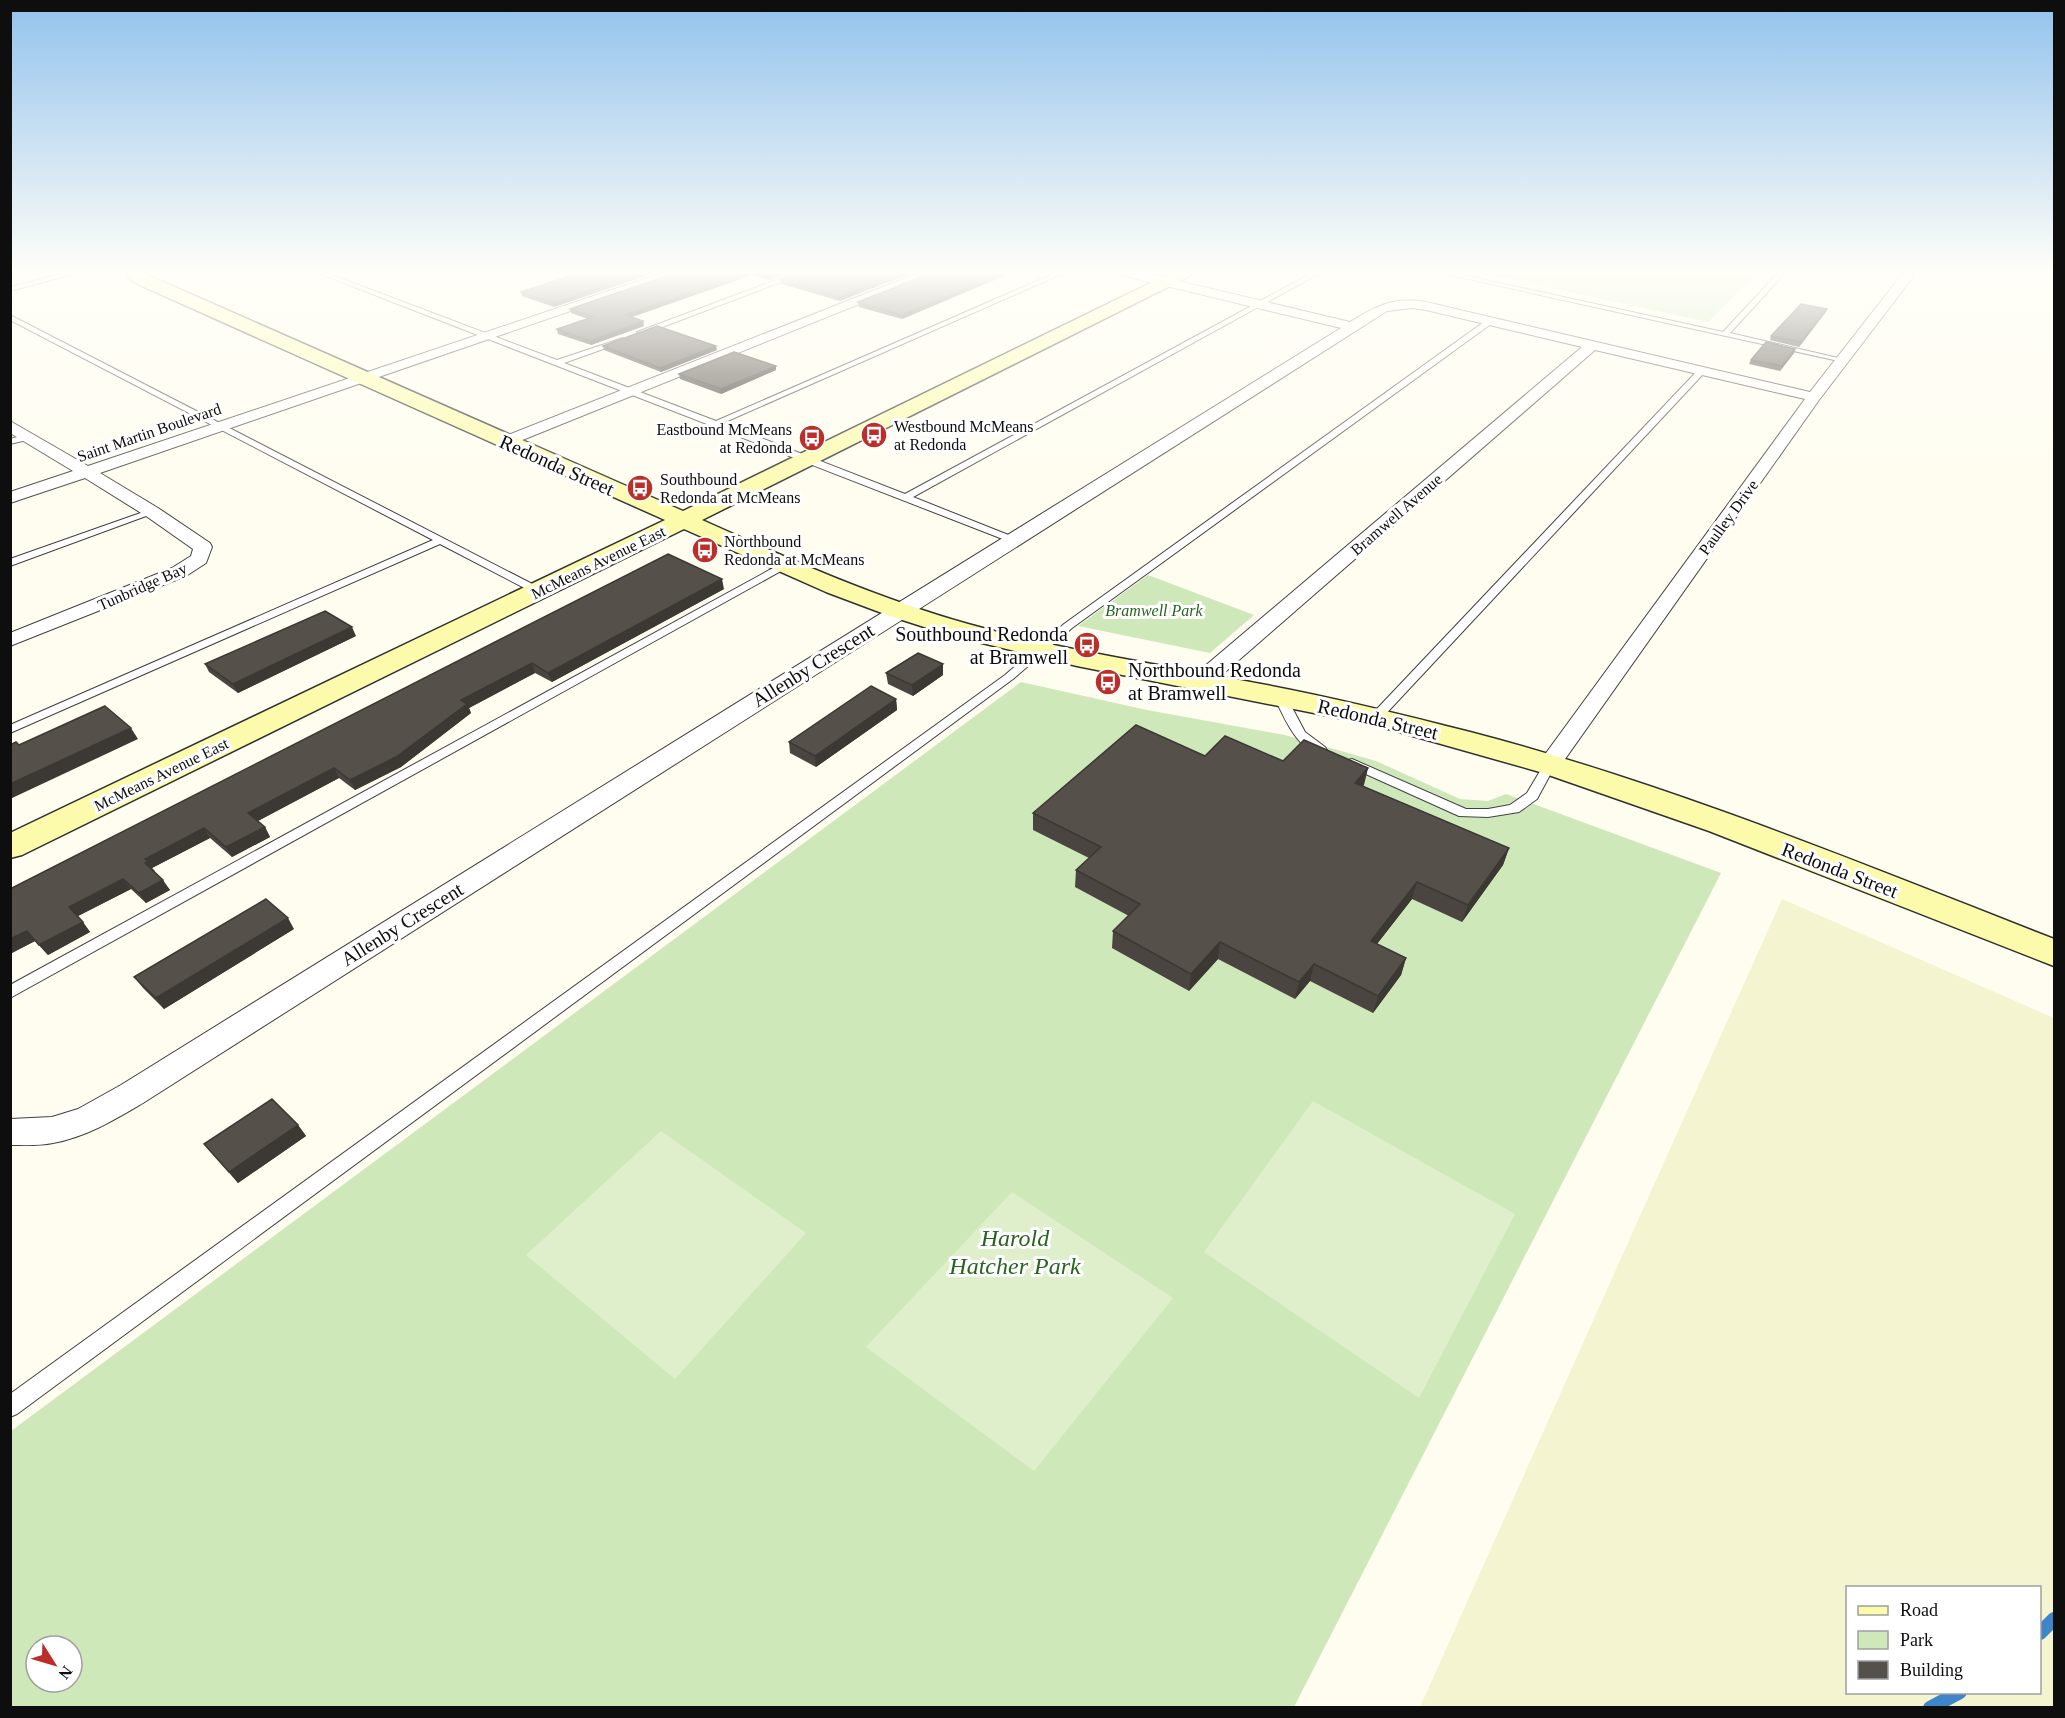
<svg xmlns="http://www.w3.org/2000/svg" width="2065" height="1718" font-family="Georgia,serif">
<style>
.farmland{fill:#f4f4d0;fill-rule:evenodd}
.green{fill:#cee8ba;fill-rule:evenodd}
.pitch{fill:#e0efcb}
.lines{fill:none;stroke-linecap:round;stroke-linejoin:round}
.stream{stroke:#3e86c9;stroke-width:14}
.lane-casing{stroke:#414141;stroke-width:2}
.street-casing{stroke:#414141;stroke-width:2}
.secondary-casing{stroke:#303030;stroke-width:3}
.lane{fill:#fff;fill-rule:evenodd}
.street{fill:#fff;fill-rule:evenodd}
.secondary{fill:#fcfbac;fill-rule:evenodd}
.wall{fill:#4a4540}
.shaded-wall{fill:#3c3834}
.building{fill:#56504a;stroke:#3c3834;stroke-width:1.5}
.labels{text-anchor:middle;stroke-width:6;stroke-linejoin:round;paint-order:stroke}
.far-poi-label{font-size:16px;fill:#0e0e0e;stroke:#fff;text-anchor:start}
.far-street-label{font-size:16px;fill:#0e0e0e;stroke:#fff}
.far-park-label{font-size:16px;font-style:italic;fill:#286420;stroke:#fff}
.street-label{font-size:20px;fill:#0e0e0e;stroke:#fff}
.poi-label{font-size:20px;fill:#0e0e0e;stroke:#fff;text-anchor:end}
.near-park-label{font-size:24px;font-style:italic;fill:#286420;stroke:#fff}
</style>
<rect width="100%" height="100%" fill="#fffdef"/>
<path class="farmland" d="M1782,899L2054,1018V1707H1420ZM1848,1588H2040V1692H1848Z"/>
<path class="green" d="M1481,273H1757L1708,322Z
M1148,575L1254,615L1210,653L1078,626Z
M1021,682L1147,710L1285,735L1376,761L1460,799L1488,801L1506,794L1721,873L1294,1707L11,1708V1431ZM36,1646H72V1682H36Z"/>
<path class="pitch" d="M1313,1101L1515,1214L1419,1398L1204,1252Z
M661,1131L806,1233L675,1379L526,1255Z
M1012,1192L1173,1298L1034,1471L866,1347Z"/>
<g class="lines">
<path class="stream" d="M2040,1633L2054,1619
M1930,1708L1960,1692"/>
<defs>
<path id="lane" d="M65,273H77L10,291V287Z
M318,273H327L557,360L623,338V342L564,363L716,421L1055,273H1064L723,423L905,494L1312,273H1320L913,497L1016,538L1018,540L1013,543Z
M795,273H805L644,334L637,332Z
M1441,273H1454L1723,332L1778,273H1785L1730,333L1847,360L1843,362Z
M10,315L542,589L543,591L538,594L534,593L440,544L10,733V725L433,540L10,320Z
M1488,319L1495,321L1072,628L1013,679L17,1414L10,1417V1394L1005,675L1064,624Z
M1699,369L1706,371L1381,719H1373L1371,716L1373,713Z
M28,434L31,435V439L10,444V439Z
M149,510L157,512L10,566V559Z
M786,561L791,564L790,566L10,998V985Z
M1281,695L1287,698L1305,732L1325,747L1327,750L1325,753C1301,758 1283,716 1275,698Z
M1352,759L1466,809H1488L1510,805L1527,793L1546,761H1554L1556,764L1537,799L1519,812L1488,817L1459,816L1348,766L1346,763L1348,760Z"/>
<path id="street" d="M662,273H681L100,473L158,508L210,543L212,547L206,563L186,576L10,646V633L172,568L191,556L193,549L146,516L85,478L10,503V492L73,471L10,433V421L88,466Z
M918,273H936L510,445H498L496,442L498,439Z
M1123,273H1145L1350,322C1378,305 1392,297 1426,302L1810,392L1903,273H1916L1819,400L1558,769L1550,771L1542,769L1538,764L1805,399L1595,350L1208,687L1200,688L1192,687L1189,682L1192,677L1582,347L1426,310L1412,308L1387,311L143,1103C114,1120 86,1137 53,1143C39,1146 24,1145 10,1145V1119L52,1117L78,1109L121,1085L1341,328L1125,276Z"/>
<path id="secondary" d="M126,273H143L683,511L1171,273H1192L1190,276L702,520C789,559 876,598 968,624C1064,651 1163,665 1261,684C1331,697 1400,714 1470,732C1670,784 1862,864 2054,939V966L1709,831L1540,772L1374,725L1077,666L949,635L890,616L826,592L684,529L22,855L10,858V833L665,520L133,282Z"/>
</defs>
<use href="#lane" class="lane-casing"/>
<use href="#street" class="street-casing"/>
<use href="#secondary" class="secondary-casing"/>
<use href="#lane" class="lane"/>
<use href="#street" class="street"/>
<use href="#secondary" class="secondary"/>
</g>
<path class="wall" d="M579,273H654L554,307L522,296L521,292Z
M675,273H788L769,280L752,275L632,317L643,321L644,326L591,345L558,334L557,329L588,319L571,313L570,309Z
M800,273H911L840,301L782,284L781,280Z
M931,273H1011L902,319L859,307L858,302Z
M1827,309L1825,313L1799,347L1770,340L1771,336Z
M603,346L717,350L661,372L604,350Z
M1795,349L1794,353L1780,371L1749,364L1751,360Z
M776,370L721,394L680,379L679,374Z
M668,554L724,589L552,682L535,673L469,708L471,713L401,767L355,790L339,778L258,821L265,827L270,837L232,857L210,838L152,868L154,872L170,890L146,903L131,889L78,916L90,932L48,955L35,941L10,954V889Z
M356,636L238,693L209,672L205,664Z
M943,664V675L913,696L888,684L886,673Z
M896,699L897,710L816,767L790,753L789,742Z
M1205,756L1368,768L1363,786L1509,848L1503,865L1462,922L1412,899L1377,944L1406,958L1401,975L1373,1013L1310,981L1295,999L1218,959L1189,991L1112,948L1113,931L1129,916L1075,887L1076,870L1089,858L1033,830V813Z
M294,929L164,1009L143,988L134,977Z
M298,1125L306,1136L238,1183L204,1144Z"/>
<path class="shaded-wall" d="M642,273H654L554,307L553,303Z
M745,273H751L752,275L626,319L625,315Z
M776,273H788L769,280L768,276Z
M901,273H911L840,301V297Z
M1002,273H1011L902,319V315Z
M1827,309L1825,313L1799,347L1801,342Z
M643,321L644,326L591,345L590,341Z
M716,346L717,350L661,372L660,368Z
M1795,349L1794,353L1780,371L1782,366Z
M776,366V370L721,394V389Z
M722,579L724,589L552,682L548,673Z
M352,627L356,636L238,693L233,684Z
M532,663L535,673L469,708L471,713L401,767L355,790L350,780L461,700Z
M943,664V675L913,696L912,685Z
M896,699L897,710L816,767L815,756Z
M131,728L138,739L10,799V784Z
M334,768L339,778L254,823L248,813Z
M1368,768L1364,785L1351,799L1355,783Z
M265,827L270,837L232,857L226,847Z
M204,828L210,838L152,868L155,871L152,873L145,863V859Z
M1509,848L1503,865L1462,922L1468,905Z
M123,879L131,889L76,917L69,907Z
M163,880L170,890L146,903L139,893Z
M1417,882L1412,899L1366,958L1371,941Z
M288,918L294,929L164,1009L156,998Z
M83,922L90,932L48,955L39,945Z
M27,931L35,941L10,954V939Z
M1220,942L1218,959L1189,991L1191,974Z
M1406,958L1401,975L1373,1013L1378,996Z
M1314,964L1310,981L1295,999L1299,982Z
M298,1125L306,1136L238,1183L229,1172Z"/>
<path class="building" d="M579,273H642L553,303L521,292Z
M675,273H745L625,315L643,321L590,341L557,329L593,317L570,309Z
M758,273H776L768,276Z
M800,273H901L840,297L781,280Z
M931,273H1002L902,315L858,302Z
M1801,304L1827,309L1801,342L1771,336Z
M657,326L716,346L660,368L603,346Z
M1766,342L1795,349L1782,366L1751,360Z
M734,352L776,366L721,389L679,374Z
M668,554L722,579L548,673L532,663L461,700L467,704L396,757L350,780L334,768L248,813L265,827L226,847L204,828L145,859L148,861L145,863L163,880L139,893L123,879L69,907L83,922L39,945L27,931L10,939V889Z
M325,611L352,627L233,684L205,664Z
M918,653L943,664L912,685L886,673Z
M871,686L896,699L815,756L789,742Z
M105,706L131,728L10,784V745L16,742L19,745Z
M1136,725L1205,756L1225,736L1283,761L1304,740L1368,768L1355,783L1509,848L1468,905L1417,882L1371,941L1406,958L1378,996L1314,964L1299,982L1220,942L1191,974L1113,931L1140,904L1076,870L1101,847L1033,813Z
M266,899L288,918L156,998L134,977Z
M272,1099L298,1125L229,1172L204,1144Z"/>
<linearGradient id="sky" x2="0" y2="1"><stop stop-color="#93c2ed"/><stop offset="0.53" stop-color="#fffef8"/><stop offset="1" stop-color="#fffef8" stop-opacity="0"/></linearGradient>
<rect width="2065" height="514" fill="url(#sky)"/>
<defs>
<symbol id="bus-disc" viewBox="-11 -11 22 22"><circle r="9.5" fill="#ba2f29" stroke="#fff"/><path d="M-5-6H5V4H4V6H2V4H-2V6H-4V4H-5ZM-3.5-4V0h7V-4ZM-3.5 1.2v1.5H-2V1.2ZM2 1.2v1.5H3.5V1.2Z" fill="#fff"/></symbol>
</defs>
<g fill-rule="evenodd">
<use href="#bus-disc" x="859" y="420" width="30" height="30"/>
<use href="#bus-disc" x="797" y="423" width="30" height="30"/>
<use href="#bus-disc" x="625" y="473" width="30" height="30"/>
<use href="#bus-disc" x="690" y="535" width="30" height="30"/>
<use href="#bus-disc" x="1072" y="630" width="30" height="30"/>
<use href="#bus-disc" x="1093" y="667" width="30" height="30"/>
</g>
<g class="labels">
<g class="far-poi-label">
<text x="894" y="432">Westbound McMeans<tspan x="894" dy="18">at Redonda</tspan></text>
<text x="792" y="435" text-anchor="end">Eastbound McMeans<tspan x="792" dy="18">at Redonda</tspan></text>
<text x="660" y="485">Southbound<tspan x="660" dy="18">Redonda at McMeans</tspan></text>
<text x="724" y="547">Northbound<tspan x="724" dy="18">Redonda at McMeans</tspan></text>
</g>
<g class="far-street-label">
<text transform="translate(149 432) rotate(-19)" y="6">Saint Martin Boulevard</text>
<text transform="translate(1396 514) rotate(-41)" y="6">Bramwell Avenue</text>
<text transform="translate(1728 517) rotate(-54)" y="6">Paulley Drive</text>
<text transform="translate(598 562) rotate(-26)" y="6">McMeans Avenue East</text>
<text transform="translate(142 586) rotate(-24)" y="6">Tunbridge Bay</text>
<text transform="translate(161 774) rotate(-26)" y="6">McMeans Avenue East</text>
</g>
<g class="far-park-label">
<text x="1154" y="616">Bramwell Park</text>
</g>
<g class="street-label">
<text transform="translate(557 465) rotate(24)" y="7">Redonda Street</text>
<text transform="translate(813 665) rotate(-32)" y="7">Allenby Crescent</text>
<text transform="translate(1378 719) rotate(13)" y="7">Redonda Street</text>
<text transform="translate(1840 870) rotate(21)" y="7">Redonda Street</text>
<text transform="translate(402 924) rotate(-32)" y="7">Allenby Crescent</text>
</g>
<g class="poi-label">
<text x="1068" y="641">Southbound Redonda<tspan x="1068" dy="23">at Bramwell</tspan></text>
<text x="1128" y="677" text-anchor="start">Northbound Redonda<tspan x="1128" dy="23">at Bramwell</tspan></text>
</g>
<g class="near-park-label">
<text x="1015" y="1246">Harold<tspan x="1015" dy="28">Hatcher Park</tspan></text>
</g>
</g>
<rect width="2065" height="1718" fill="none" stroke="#0e0e0e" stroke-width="24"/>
<rect x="1846" y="1586" width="195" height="108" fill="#ffffff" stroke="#9f9f9f" stroke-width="1.5"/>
<rect x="1858" y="1606" width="30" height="9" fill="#fcfbac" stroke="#9f9f9f" stroke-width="1.5"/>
<text x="1900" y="1616" font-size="18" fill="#0e0e0e">Road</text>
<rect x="1858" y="1631" width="30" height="18" fill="#cee8ba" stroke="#9f9f9f" stroke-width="1.5"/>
<text x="1900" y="1646" font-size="18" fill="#0e0e0e">Park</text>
<rect x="1858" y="1661" width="30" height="18" fill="#56504a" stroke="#9f9f9f" stroke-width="1.5"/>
<text x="1900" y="1676" font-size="18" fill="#0e0e0e">Building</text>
<g transform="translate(54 1664) rotate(127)"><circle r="28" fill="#ffffff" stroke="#9f9f9f" stroke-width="1.5"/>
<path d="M0-4.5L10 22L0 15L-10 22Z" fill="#ba2f29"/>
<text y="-9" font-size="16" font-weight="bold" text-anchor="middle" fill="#0e0e0e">N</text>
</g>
</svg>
